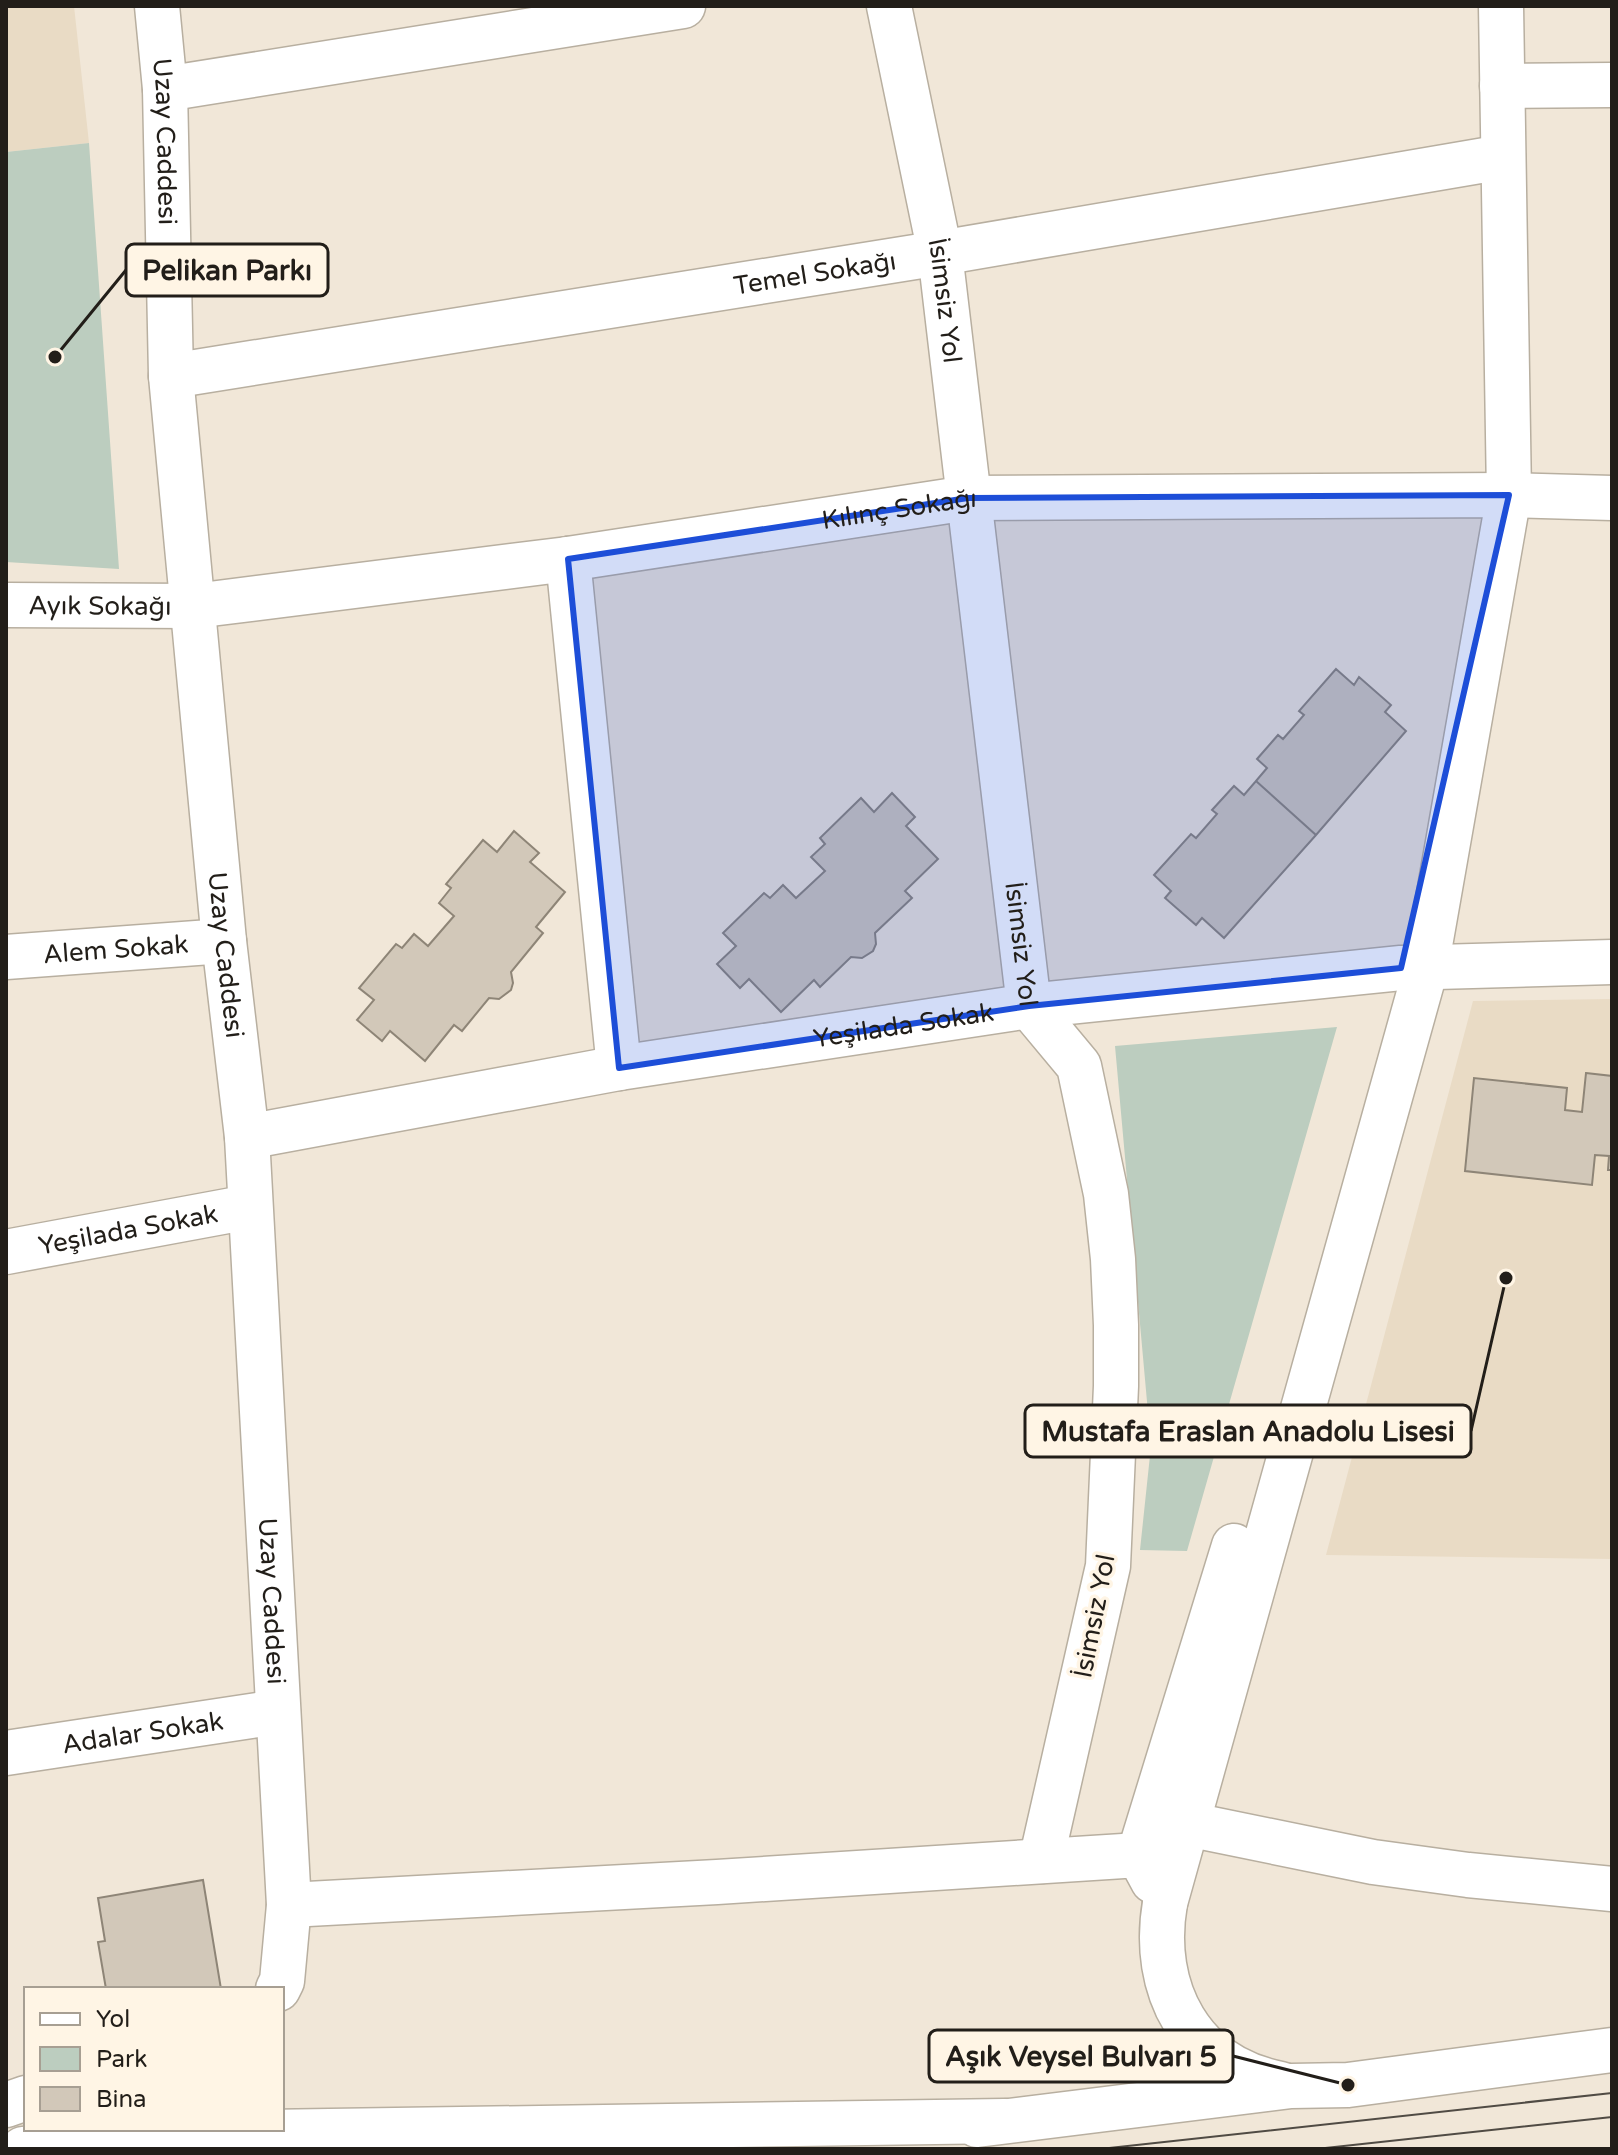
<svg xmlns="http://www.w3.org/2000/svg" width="1618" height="2155" font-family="'Varela Round',sans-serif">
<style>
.built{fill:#e9dbc5}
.green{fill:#bccdbf}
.building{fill:#d2c8b9;stroke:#8e8577;stroke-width:2}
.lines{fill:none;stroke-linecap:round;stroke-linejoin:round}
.minor-casing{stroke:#b8afa0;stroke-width:47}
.major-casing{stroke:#b8afa0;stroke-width:47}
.minor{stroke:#fff;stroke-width:44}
.major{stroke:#fff;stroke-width:44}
.tram{stroke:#504b44;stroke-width:2}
.marked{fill:#1d4ed8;fill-opacity:0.2;stroke:#1d4ed8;stroke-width:6;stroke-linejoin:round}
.labels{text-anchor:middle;stroke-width:7;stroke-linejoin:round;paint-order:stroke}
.street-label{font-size:26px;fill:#221e19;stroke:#fff5e5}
.leader{fill:none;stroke:#221e19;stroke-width:3}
.callout-dot{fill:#221e19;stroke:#fff5e5;stroke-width:3}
.callout{fill:#fff5e5;stroke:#221e19;stroke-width:3}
.callout-label{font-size:28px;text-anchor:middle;font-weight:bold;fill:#221e19}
</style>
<rect width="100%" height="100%" fill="#f1e7d8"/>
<path class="built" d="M6,6H74L89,143L6,152Z
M1612,999V1559L1326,1555L1473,1001Z"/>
<path class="green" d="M89,143L119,569L6,562V152Z
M1337,1027L1187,1551L1140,1550L1151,1446L1115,1046Z"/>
<path class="building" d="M1336,669L1354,685L1359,677L1391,705L1385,712L1406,731L1316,835L1256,781L1267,768L1257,759L1278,735L1283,739L1304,715L1299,711Z
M1256,781L1316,835L1224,938L1202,918L1196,925L1165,898L1171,891L1154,875L1191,834L1196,838L1217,814L1212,810L1234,786L1244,795Z
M892,793L915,817L906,826L938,859L905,891L912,898L875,933L876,944L873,951L862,958L851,957L820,987L814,980L781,1012L749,979L740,988L717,964L736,946L723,933L764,893L770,898L783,885L796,898L825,871L811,857L825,844L820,838L861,798L874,812Z
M514,831L539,853L530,862L565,892L536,927L543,933L511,972L513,983L511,990L499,999L489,998L462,1031L454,1025L425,1061L390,1031L382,1041L357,1020L374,1000L359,988L396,944L402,948L414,934L428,946L454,916L439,903L451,888L446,884L483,840L497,852Z
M1586,1073L1612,1076V1170H1608L1609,1156L1595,1155L1592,1185L1465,1171L1474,1078L1567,1088L1565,1110L1582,1112Z
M203,1880L221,1989H106L98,1942L105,1941L98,1898Z"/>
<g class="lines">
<defs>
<g id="minor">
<path id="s1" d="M889,6L940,253L1029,1006L1079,1066L1106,1194L1113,1259L1116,1325V1386L1108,1566L1041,1861"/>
<path d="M1502,86L1612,85"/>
<path d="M165,89L683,6"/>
<path id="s2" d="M171,376L940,253L1503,157"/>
<path d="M568,559L619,1068"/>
<path id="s3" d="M6,605L194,606L568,559L968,498L1509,495L1612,498"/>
<path id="s4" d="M6,957L224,941"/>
<path id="s5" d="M247,1137L619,1068L1029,1006L1401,968L1612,962"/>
<path id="s6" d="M6,1252L249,1207"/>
<path id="s7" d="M6,1753L278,1712"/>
<path d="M1187,1824L1373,1862L1468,1875L1612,1889"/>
<path d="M1139,1855L1234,1546"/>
<path d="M1165,1903L1426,968L1509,495L1501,6"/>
<path d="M289,1905L717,1882L1139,1855L1153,1881"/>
</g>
<g id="major">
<path id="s8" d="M157,6L165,89L171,376L224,941L247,1137L289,1905L282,1981L278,1989"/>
<path d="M1165,1903C1150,1989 1191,2067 1281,2084"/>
<path d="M6,2105L26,2098"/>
<path d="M977,2125L1291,2086L1348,2085L1612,2050"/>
<path d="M23,2149L264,2132L1005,2121"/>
</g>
</defs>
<use href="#minor" class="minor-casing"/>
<use href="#major" class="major-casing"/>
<use href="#minor" class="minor"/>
<use href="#major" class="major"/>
<path class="tram" d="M1100,2149L1612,2093
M1316,2149L1612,2117"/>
</g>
<path class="marked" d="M1509,495L1401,968L1029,1006L619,1068L568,559L968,498Z"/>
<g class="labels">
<g class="street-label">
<text dy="9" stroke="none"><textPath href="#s8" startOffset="136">Uzay Caddesi</textPath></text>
<text dy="9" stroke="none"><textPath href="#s2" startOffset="652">Temel Sokağı</textPath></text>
<text dy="9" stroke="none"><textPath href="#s1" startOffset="300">İsimsiz Yol</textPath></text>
<text dy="9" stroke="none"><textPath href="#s3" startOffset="900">Kılınç Sokağı</textPath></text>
<text dy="9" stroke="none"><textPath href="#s3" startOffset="94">Ayık Sokağı</textPath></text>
<text dy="9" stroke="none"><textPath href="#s1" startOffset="948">İsimsiz Yol</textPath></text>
<text dy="9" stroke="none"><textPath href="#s4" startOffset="110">Alem Sokak</textPath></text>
<text dy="9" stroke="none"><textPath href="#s8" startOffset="952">Uzay Caddesi</textPath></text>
<text dy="9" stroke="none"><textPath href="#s5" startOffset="666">Yeşilada Sokak</textPath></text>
<text dy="9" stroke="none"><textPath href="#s6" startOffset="124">Yeşilada Sokak</textPath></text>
<text dy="9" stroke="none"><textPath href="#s8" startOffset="1600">Uzay Caddesi</textPath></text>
<text transform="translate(1094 1616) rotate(-79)" y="9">İsimsiz Yol</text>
<text dy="9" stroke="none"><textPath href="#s7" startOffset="138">Adalar Sokak</textPath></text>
</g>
</g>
<path class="leader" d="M55 357L126 270M1506 1278L1471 1431M1348 2085L1233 2056"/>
<g class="callout-dot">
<circle cx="55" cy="357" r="8"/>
<circle cx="1506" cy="1278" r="8"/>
<circle cx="1348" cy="2085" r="8"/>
</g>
<g class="callout">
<rect x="126" y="244" width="202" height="52" rx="8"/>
<rect x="1025" y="1405" width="446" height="52" rx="8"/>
<rect x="929" y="2030" width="304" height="52" rx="8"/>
</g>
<g class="callout-label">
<text x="227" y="280">Pelikan Parkı</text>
<text x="1248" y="1441">Mustafa Eraslan Anadolu Lisesi</text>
<text x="1081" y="2066">Aşık Veysel Bulvarı 5</text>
</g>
<rect width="1618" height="2155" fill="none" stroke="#221e19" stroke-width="16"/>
<rect x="24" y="1987" width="260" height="144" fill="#fff5e5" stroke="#a79f93" stroke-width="2"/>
<rect x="40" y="2013" width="40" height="12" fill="#ffffff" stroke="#a79f93" stroke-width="2"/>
<text x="96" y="2027" font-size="24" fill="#221e19">Yol</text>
<rect x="40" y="2047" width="40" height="24" fill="#bccdbf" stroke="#a79f93" stroke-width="2"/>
<text x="96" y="2067" font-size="24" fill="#221e19">Park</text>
<rect x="40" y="2087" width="40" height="24" fill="#d2c8b9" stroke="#a79f93" stroke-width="2"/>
<text x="96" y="2107" font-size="24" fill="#221e19">Bina</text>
</svg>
